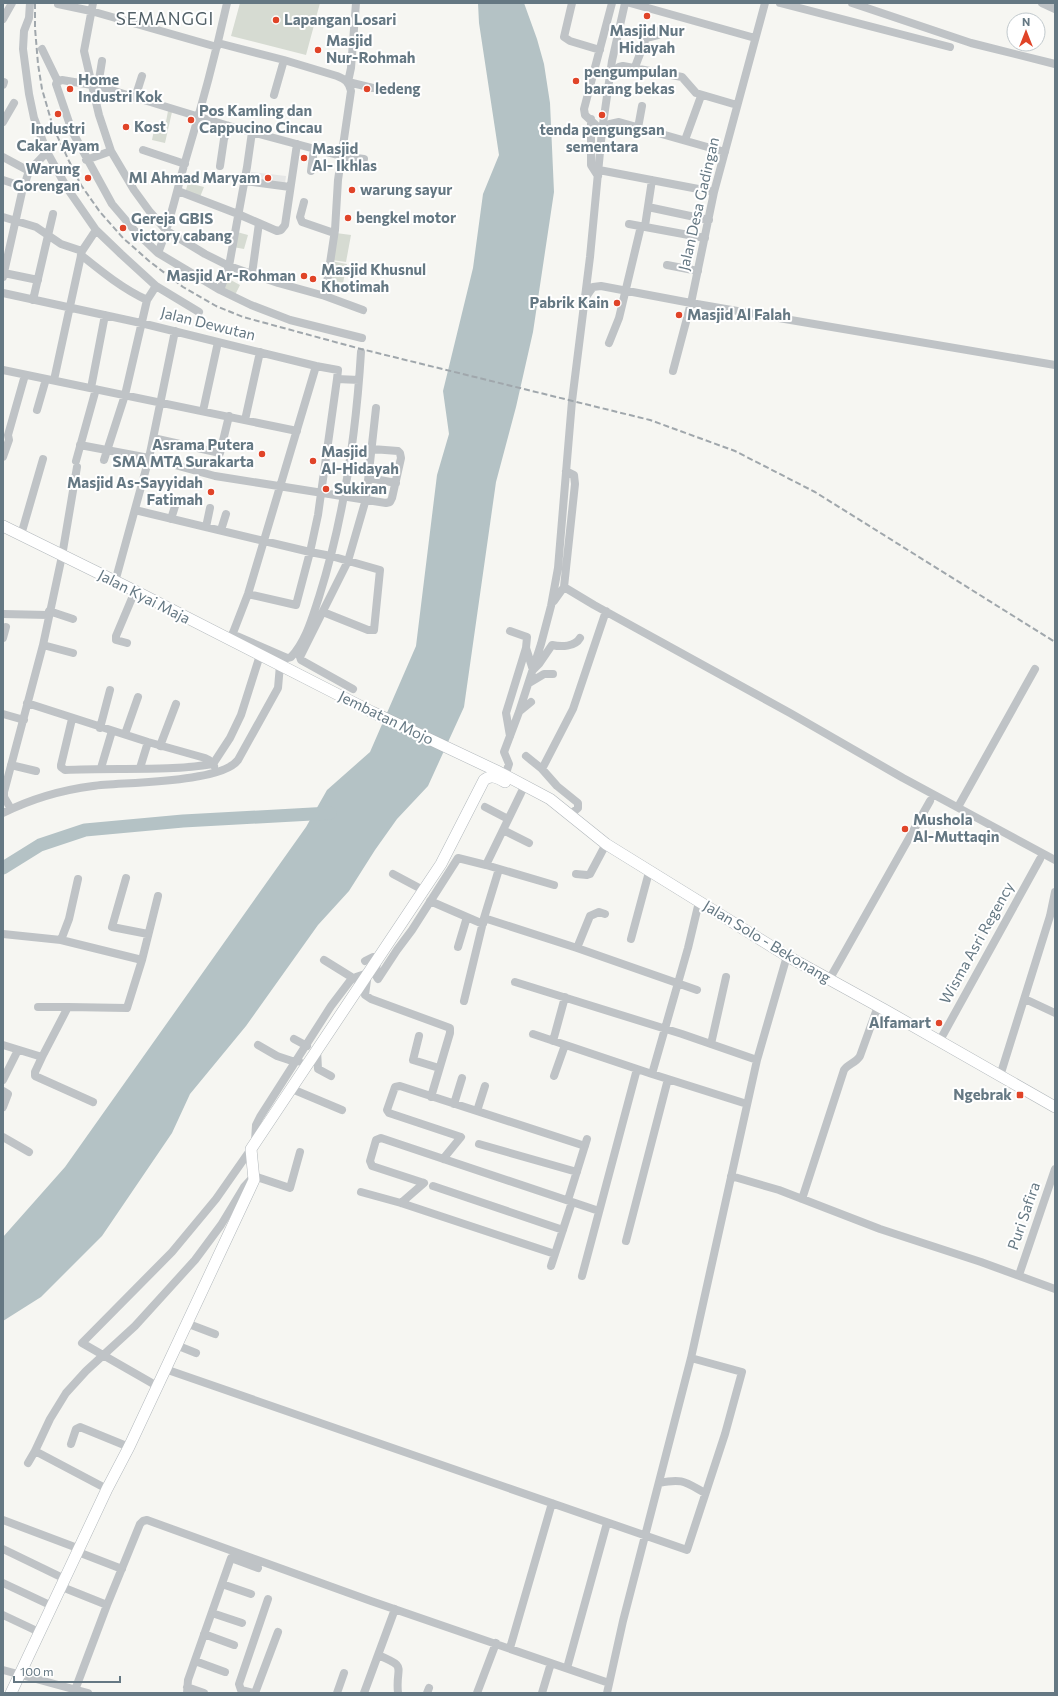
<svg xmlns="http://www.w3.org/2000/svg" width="1058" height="1696" font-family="Commissioner,sans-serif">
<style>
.built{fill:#e6e7e6}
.green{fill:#d6dbd2}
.water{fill:#b4c2c5}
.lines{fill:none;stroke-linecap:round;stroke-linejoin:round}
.river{stroke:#b4c2c5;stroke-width:13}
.secondary-casing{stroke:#b1b7bb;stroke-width:12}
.street{stroke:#bfc3c6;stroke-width:8}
.secondary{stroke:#fff;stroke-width:11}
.rail{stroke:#a0a7ac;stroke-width:2;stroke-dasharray:6 3;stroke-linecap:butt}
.poi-dot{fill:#e04428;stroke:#fff;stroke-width:1.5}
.labels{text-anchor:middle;stroke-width:4;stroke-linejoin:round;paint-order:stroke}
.poi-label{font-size:15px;font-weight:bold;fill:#657883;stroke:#fff;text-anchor:start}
.street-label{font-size:15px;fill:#657883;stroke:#fff}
.quarter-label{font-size:17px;letter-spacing:1px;fill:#536168;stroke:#fff}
</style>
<rect width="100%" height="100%" fill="#f6f6f2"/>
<path class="built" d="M251,172L286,176L285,184L251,181Z"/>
<path class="green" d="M240,3H320L306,55L231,36Z
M168,111L172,112L165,143L152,140L155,125L165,127Z
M188,183L204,187L200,197L185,193Z
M237,232L248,235L244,249L233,247Z
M336,233L351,235L346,262L332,260Z
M331,261L347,264L343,283L328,279Z
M227,278L240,285L235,295L222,289Z"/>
<path class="water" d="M478,3H524L537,39L544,64L550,103L554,192L533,332L516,407L496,482L464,707L428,786L397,819L375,850L349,891L318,925L246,1026L190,1094L172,1133L102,1236L41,1297L3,1321V1237L65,1167L306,827L327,790L370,752L416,646L437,475L449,434L443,391L473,268L483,194L499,155L479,23Z"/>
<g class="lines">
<path class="river" d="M3,868L40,845L85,830L183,821L330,813"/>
<defs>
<path id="secondary" d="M3,526L135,591L372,712L499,772L550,799L606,844L787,956L885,1010L1055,1107
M11,1693L107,1489L129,1447L254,1180L251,1149L441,864L484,780C491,774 498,778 505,782"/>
</defs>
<use href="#secondary" class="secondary-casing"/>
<path class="street" d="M30,3L29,18L24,31L23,49L29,94L34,118L47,152L67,188L96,230L121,254L156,286L199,312
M93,3L84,51L99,115L111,151L134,190L150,212L167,231L205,254L229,266L278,283L325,296L363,310
M356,3L351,68L348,82L373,88
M572,3L564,37L570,41L600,50
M612,3L584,109L585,115L602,131L610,124L619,122L725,152
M630,3L755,38
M780,3L950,47
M852,3L971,43L1055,64
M1042,3L1055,9
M58,4L91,11L217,47
M3,19L12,3
M218,43L284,60L337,76C345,79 349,82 351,91L338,180L335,230L325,296
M42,49L58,82
M635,67L646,38L658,35L661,29
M610,77L619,67L623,66L682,77L696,93L737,105
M3,85L4,82
M98,86L102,61
M274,95L284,60
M135,98L142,76
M591,119V165L598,176
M3,122L14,103
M638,128L642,106
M685,140L701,96
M143,150L185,164
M3,157L29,171
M86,160L111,151
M220,166L224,139L229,126
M599,170L714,192
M311,171L314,149
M3,180L24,187
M245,181L290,187
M178,191L238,214L277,231L281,230L285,225L297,144
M304,202L300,217L302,222L334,233
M648,207L709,220
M3,217L36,227L61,244L82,251
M629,224L705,238
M645,226L652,180
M158,253C170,224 176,193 185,162C201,109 215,57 227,3
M81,255C102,272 123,289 147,300
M667,265L698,271
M4,273L38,280
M252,274L259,223
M3,277L22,192L29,171L47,152
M220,290L229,266L247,167L252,132
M3,293L141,323L316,366L338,370L337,379
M586,297L593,287L601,286L691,303L1055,365
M33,300L53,214
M362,338L290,320L251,305L220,290L158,253L135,231L112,204L72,131L56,84L57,82L62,80L98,86L229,126L341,156L364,159
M609,343L619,318L641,226
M3,370L297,431
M673,371L691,303L714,192L765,3
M54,380L82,251L96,230
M91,388L105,315
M37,410L46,379
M203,411L218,342
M245,420L260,352
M153,438L220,453L229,416
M80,445L149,458L215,476L386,503L390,502L392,498L401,458L400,453L398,451L372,449
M3,457L9,440L8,435L25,375
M104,460L125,395L147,300L156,286
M76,461L96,389
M369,478L396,483
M135,510L310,552L331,556L380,570L374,630H368L323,612
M171,519L177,500
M206,527L210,508
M221,530L226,514
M21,535L43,459
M115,582L149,458L175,331
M564,587L594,605L790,713L903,778L1055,860
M248,594L296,605L310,552L318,515L337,379L359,380
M554,601L564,587L575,484L574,475L566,471
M49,611L73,619
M3,614L48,615
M510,631L527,637L526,648L533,670L539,664L552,645C561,647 575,647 580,638
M232,634L287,658L291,657C306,641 312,618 319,597C344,518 356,434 361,352
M3,638L6,627
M231,638L248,594L316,366
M127,643L116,640V636L135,591
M43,645L73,653
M529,683L544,674H553
M353,689L301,660L300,657L348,561L366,499L376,408
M27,703L148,742L205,758L209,760L214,766
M520,711L531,702
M3,714L24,720
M72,719L61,765V767L65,770C115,767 164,772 213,764L230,738L241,715L260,655
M100,728L110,690
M125,734L138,697
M510,736L506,713L526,648
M160,746L176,704
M526,756L542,769L573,709L606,611
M11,765L36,771
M101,768L112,731
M140,768L148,742
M542,769L557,786L578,803V808L570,815
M505,776L509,764L504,752L519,712L541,644L551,606L558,568L572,401L590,257L602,131L612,61L625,3
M485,807L508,819
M958,807L1035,669
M11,809L4,797V792L43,645L62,556L77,467
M3,813C31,799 62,790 93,786C124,782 221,783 238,760L278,688L280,665
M503,830L529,843
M486,865L522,791
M393,874L423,890
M576,874L587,875L590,874L606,844
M126,878L112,927L148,934
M430,901L483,924
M484,918L577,948L697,990
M3,934L61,940L142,960L127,1008L68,1007L42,1057L3,1045
M631,939L649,872
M61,940L69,919L78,879
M458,947L467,917
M577,948L590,916L599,912L605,914
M142,960L158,896
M324,960L353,978
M365,961L373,957L378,958L375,974L378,979L397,950L412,930L458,858L486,865L554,885
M829,980L930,801
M515,982L682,1034L757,1060
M1025,999L1055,1013
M464,1001L484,918L499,869
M38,1007H68
M533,1034L652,1074L747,1104
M419,1036L413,1060L439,1068
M294,1039L307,1046
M553,1041L565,997
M939,1042L1040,859
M711,1044L726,977
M258,1045L277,1056L295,1062L299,1061
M317,1050L318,1069L331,1076
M42,1057L35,1072V1076L93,1102
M652,1074L688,948L699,902
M554,1076L565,1045
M1000,1076L1050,916L1055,892
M3,1080L18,1050
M292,1089L342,1110
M3,1091L8,1094L3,1107
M454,1104L462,1078
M477,1111L485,1086
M3,1137L29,1152
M255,1141L256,1125L260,1117L331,1006L350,981L356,977L368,973L365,995L371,999L450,1028V1033L431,1097
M479,1144L577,1172
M443,1159L461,1137L389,1113L387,1110L395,1087L400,1086L585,1146
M731,1176L779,1190L880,1229L981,1262L1055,1289
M424,1183L372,1166L370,1161L376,1140L381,1138L599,1211
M433,1186L563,1230
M361,1192L401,1203L555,1254
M802,1199L844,1070C848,1064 856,1063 860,1056L878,1006
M568,1200L587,1139
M401,1203L424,1183
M626,1241L668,1079
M551,1266L572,1202
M1020,1272L1055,1169
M582,1276L637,1069
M186,1323L215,1334
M176,1345L196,1353
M165,1369L687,1550L725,1434L742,1372L691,1358
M157,1386L82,1343L172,1252L216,1199L251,1149
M71,1444L76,1429L80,1427L129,1447
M35,1451L50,1419L66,1393L86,1371L135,1326L195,1260L221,1225L244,1187L254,1176L290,1188L300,1152
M28,1463L35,1451L107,1489
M659,1483C683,1478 685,1482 705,1493
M3,1520L80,1549
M3,1549L65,1579
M78,1552L122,1569
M3,1583L52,1606
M222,1584L251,1594
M62,1587L107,1605
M212,1613L242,1623
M3,1615L39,1632
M204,1634L234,1645
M510,1648L552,1503
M378,1655L395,1609
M195,1661L225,1672
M567,1668L607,1523
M3,1670L88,1693
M187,1687L204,1693
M75,1690L107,1605L140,1524L143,1521L147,1520L371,1601L609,1683
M187,1693L188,1680L231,1558L258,1568
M253,1693L241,1690L239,1684L268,1599
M255,1693L278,1632
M337,1693L344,1673
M364,1693L378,1655C409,1668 395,1665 398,1693
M427,1693L429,1688
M477,1693L496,1643
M542,1693L551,1663
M607,1693L623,1621L691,1358L757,1060L787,956"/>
<use href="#secondary" class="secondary"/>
<path class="rail" d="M35,3V28L38,64L42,89L53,127L69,161L81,185L100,212L123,238L149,261L183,287L216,306L243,317L361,349L650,420L735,451L815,492L1055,642"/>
</g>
<g class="poi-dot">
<circle cx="647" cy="16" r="4"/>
<circle cx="276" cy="20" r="4"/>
<circle cx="318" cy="50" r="4"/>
<circle cx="576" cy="81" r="4"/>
<circle cx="70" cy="89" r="4"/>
<circle cx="367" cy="89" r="4"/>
<circle cx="58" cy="114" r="4"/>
<circle cx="602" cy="115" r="4"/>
<circle cx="191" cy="120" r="4"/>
<circle cx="126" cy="127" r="4"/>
<circle cx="304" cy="158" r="4"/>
<circle cx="88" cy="178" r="4"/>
<circle cx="268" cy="178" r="4"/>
<circle cx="352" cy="190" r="4"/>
<circle cx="348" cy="218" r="4"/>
<circle cx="123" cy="228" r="4"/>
<circle cx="304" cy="276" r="4"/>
<circle cx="313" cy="279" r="4"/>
<circle cx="617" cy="303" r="4"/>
<circle cx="679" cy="315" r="4"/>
<circle cx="262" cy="454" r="4"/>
<circle cx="313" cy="461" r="4"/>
<circle cx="326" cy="489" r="4"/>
<circle cx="211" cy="492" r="4"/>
<circle cx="905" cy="829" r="4"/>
<circle cx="939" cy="1023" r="4"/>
<rect x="1016" y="1091" width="8" height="8" rx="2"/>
</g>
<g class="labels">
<g class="poi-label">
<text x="284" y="25">Lapangan Losari</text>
<text x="647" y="36" text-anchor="middle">Masjid Nur<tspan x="647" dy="17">Hidayah</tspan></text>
<text x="326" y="46">Masjid<tspan x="326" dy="17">Nur-Rohmah</tspan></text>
<text x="584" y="77">pengumpulan<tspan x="584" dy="17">barang bekas</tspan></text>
<text x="78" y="85">Home<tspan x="78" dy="17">Industri Kok</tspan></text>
<text x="375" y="94">ledeng</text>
<text x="199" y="116">Pos Kamling dan<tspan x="199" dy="17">Cappucino Cincau</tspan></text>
<text x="134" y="132">Kost</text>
<text x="58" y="134" text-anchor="middle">Industri<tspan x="58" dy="17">Cakar Ayam</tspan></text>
<text x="602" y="135" text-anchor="middle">tenda pengungsan<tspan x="602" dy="17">sementara</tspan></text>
<text x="312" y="154">Masjid<tspan x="312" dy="17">Al- Ikhlas</tspan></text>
<text x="80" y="174" text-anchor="end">Warung<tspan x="80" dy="17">Gorengan</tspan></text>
<text x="260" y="183" text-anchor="end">MI Ahmad Maryam</text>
<text x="360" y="195">warung sayur</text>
<text x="356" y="223">bengkel motor</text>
<text x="131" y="224">Gereja GBIS<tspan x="131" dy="17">victory cabang</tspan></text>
<text x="321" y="275">Masjid Khusnul<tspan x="321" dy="17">Khotimah</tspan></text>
<text x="296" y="281" text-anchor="end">Masjid Ar-Rohman</text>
<text x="609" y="308" text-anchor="end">Pabrik Kain</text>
<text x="687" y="320">Masjid Al Falah</text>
<text x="254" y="450" text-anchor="end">Asrama Putera<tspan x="254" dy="17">SMA MTA Surakarta</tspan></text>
<text x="321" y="457">Masjid<tspan x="321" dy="17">Al-Hidayah</tspan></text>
<text x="203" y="488" text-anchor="end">Masjid As-Sayyidah<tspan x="203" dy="17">Fatimah</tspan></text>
<text x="334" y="494">Sukiran</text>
<text x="913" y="825">Mushola<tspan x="913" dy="17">Al-Muttaqin</tspan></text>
<text x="931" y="1028" text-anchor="end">Alfamart</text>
<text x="1012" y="1100" text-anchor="end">Ngebrak</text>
</g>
<g class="street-label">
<text transform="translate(699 204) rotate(-77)" y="5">Jalan Desa Gadingan</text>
<text transform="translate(208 324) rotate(14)" y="5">Jalan Dewutan</text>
<text transform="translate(144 597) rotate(27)" y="5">Jalan Kyai Maja</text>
<text transform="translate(386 718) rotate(26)" y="5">Jembatan Mojo</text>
<text transform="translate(767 942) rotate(31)" y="5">Jalan Solo - Bekonang</text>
<text transform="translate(977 943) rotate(-61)" y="5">Wisma Asri Regency</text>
<text transform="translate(1024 1216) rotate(-71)" y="5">Puri Safira</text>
</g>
<g class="quarter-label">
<text x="165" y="25">SEMANGGI</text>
</g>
</g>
<rect width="1058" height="1696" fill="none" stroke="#657883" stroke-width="8"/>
<g transform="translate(1026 32)"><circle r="19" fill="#ffffff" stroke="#c1c9cd"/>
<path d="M0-3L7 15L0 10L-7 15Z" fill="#e04428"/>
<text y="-6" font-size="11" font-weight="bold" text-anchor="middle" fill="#657883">N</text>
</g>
<path d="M14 1676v6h106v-6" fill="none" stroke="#657883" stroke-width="2"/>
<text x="20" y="1676" font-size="12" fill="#657883" stroke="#ffffff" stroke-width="3" paint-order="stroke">100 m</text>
</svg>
